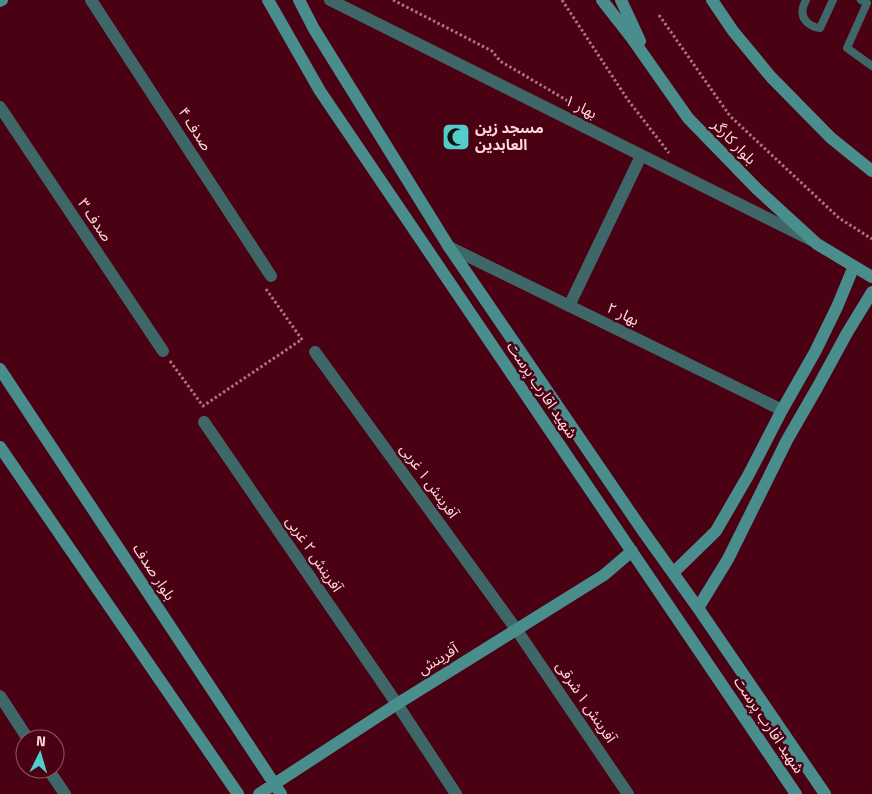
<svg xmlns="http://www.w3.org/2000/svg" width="872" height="794" font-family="'Titillium Web','Noto Sans Arabic',sans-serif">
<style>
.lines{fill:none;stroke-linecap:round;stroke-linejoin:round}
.path{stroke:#ab757f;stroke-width:3;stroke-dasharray:2.5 2.5;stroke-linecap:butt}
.lane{stroke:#3f6767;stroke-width:8}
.street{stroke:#3f6767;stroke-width:12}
.secondary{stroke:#498d8d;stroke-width:12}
.labels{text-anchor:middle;stroke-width:5;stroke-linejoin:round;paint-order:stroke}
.street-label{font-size:15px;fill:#fdd8da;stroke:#4a0114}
.poi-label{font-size:15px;font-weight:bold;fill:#fdd8da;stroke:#4a0114;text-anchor:start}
</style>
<rect width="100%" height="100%" fill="#4a0114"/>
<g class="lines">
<path class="path" d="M393,0L492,51L500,61L568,101
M562,0L628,100L669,153
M659,15L730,116L839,218L872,239
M266,289L303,341
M170,361L203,406L301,340"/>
<path class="lane" d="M806,0C805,3 803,5 803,8C800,19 810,27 820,28L833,0
M861,0L867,3L847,48L872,66"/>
<path class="street" d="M91,0L271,276
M330,0L811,240
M0,107L163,351
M449,247L782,410
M569,306L641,156
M315,352L516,629L628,794
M204,422L397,704L456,794
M0,696L28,739
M48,769L65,794"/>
<path class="secondary" d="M268,0L320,91L796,794
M299,0L314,29L449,247L643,531L698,608L825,794
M602,0L631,37L688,118L757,189L817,244L872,277
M621,0L640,41
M712,0L733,31L771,77L831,138L872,171
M0,1L2,0
M0,369L281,794
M0,447L238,794
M674,572L716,531L749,474L782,410L815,352L837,307L854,266
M698,608L728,559L787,440L817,388L847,333L872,292
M259,794L397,704L604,575L632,551"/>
</g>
<defs>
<symbol id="mosque-square" viewBox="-11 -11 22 22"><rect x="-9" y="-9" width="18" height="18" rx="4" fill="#52cdcc" stroke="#4a0114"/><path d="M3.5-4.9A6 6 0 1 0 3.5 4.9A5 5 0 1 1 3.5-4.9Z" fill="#111"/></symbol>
</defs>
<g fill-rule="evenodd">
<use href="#mosque-square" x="440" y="121" width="32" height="32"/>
</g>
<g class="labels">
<g class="street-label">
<text transform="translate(581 107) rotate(27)" y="5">بهار ۱</text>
<text transform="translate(195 129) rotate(57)" y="5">صدف ۴</text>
<text transform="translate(734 142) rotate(46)" y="5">بلوار کارگر</text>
<text transform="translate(95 220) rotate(56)" y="5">صدف ۳</text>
<text transform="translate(623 314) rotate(26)" y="5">بهار ۲</text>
<text transform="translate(542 390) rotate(56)" y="5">شهید اقارب پرست</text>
<text transform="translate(429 481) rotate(54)" y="5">آفرینش ۱ غربی</text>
<text transform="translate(314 554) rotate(56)" y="5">آفرینش ۲ غربی</text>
<text transform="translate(154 572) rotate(57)" y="5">بلوار صدف</text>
<text transform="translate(438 659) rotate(-32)" y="5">آفرینش</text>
<text transform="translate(586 702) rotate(56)" y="5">آفرینش ۱ شرقی</text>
<text transform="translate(769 725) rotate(56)" y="5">شهید اقارب پرست</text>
</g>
<g class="poi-label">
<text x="475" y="133">مسجد زین<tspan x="475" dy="17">العابدین</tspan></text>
</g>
</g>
<g transform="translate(40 754) rotate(5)"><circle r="24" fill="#4a0114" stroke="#925763"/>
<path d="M0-4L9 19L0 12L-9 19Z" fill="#52cdcc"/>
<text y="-8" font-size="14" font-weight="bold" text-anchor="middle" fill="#fdd8da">N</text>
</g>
</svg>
